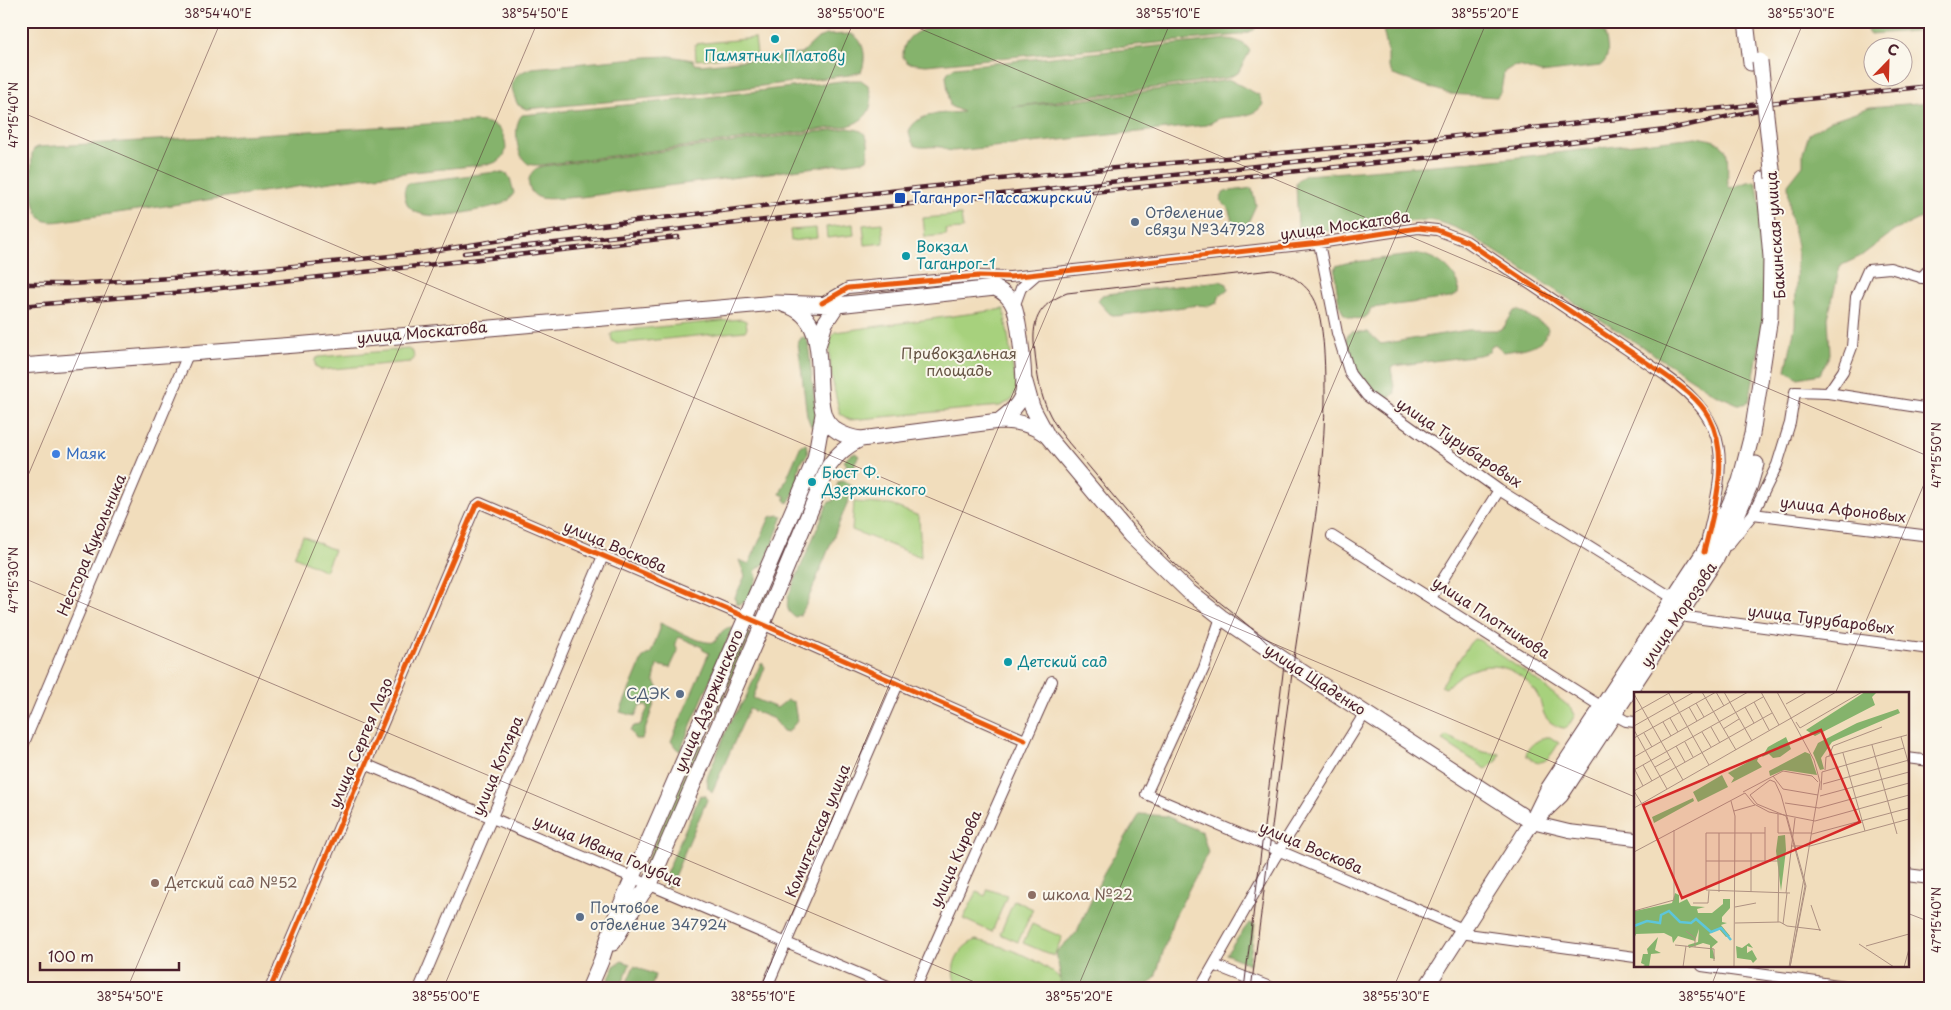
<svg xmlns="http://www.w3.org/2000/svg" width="1951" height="1010" font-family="'Playpen Sans',sans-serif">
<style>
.green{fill:#a7d17d;stroke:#787854}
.forest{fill:#85b36c;stroke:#68694c}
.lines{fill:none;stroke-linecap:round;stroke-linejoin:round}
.minor-casing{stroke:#633c41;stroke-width:12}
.tertiary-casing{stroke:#633c41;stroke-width:14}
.secondary-casing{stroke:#633c41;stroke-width:17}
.minor{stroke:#fff;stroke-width:10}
.tertiary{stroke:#fff;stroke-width:12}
.secondary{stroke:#fff;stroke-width:15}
.tram{stroke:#4a1f2b;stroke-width:1}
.rail-casing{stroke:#4a1f2b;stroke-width:4.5}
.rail{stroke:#fbf7ec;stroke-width:2.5;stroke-dasharray:8;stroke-linecap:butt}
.secondary-bridge-casing{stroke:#633c41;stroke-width:17;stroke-linecap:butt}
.secondary-bridge{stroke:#fff;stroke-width:15}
.cycleway-casing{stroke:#fbf7ec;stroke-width:8}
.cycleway{stroke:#e8590c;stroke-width:5}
.ticks{fill:none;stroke:#4a1f2b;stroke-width:1;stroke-opacity:0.45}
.culture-dot{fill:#0f9aa8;stroke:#fbf7ec;stroke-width:2}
.transit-dot{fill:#1a4fb4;stroke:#fbf7ec;stroke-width:2}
.service-dot{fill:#5c6f8a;stroke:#fbf7ec;stroke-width:2}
.shop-dot{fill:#3f7fe0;stroke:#fbf7ec;stroke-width:2}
.education-dot{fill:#8d6e63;stroke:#fbf7ec;stroke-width:2}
.labels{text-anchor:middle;stroke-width:4;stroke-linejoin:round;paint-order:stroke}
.culture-label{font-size:15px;fill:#0d838f;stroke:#fbf7ec;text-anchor:start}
.transit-label{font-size:15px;fill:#164399;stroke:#fbf7ec;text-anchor:start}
.service-label{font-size:15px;fill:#4e5e75;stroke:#fbf7ec;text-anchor:start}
.street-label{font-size:15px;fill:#4a1f2b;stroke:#fbf7ec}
.park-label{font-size:15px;fill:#665444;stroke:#fbf7ec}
.shop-label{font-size:15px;fill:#366cbe;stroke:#fbf7ec;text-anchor:start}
.education-label{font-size:15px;fill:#785e54;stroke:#fbf7ec;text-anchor:start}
.inset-river{fill:none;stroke:#5ec6da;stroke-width:2.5}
.inset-road{fill:none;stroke:#ae9182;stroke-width:1}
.view{fill:#d62828;fill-opacity:0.15;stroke:#d62828;stroke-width:2.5}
.inset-edge{fill:none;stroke:#4a1f2b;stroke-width:2.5}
.neatline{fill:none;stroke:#4a1f2b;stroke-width:2}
.ticks-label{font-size:12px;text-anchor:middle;fill:#4a1f2b}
</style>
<rect width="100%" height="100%" fill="#fbf7ec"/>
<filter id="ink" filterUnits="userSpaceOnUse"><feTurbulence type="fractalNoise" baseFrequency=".02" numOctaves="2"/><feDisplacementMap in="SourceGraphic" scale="10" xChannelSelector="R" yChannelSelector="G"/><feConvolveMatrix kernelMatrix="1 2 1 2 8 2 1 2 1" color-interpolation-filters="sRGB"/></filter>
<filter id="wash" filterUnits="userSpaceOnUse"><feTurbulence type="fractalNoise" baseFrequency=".0096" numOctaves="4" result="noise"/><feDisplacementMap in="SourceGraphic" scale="20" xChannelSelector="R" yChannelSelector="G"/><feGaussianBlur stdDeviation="1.12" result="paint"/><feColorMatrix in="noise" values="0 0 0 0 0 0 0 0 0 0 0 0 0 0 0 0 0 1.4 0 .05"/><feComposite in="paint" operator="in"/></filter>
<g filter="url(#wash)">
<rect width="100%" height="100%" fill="#f1ddbc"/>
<path class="green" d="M755,38L757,54L696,60L695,44Z
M961,215L963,229L946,230L947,235L925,237L923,218Z
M882,223L884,243L865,245L863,225Z
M853,224L854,235L827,238L826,227Z
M816,228L817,238L791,241L790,230Z
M1004,309L1016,389L1011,401L1000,406L850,420L840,414C836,397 822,344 835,332Z
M741,319L746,321L747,328L745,331L617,344L612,341L611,334L616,331Z
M408,349L413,352L414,359L410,362L321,370L315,367V359L319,357Z
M809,483L814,486L764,602L760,604L759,600Z
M854,502L891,505L919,516L921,557L852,530Z
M303,536L334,550L325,571L294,556Z
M748,633L750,636L649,870L645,872L644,868L744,634Z
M1474,639L1479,640L1535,679L1572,709L1575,715L1567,728C1560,729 1549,723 1545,716C1542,711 1542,704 1539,698C1528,677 1506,662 1482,667C1466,671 1456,676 1446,688L1441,686L1470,643Z
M1446,736L1483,752L1500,754L1497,761L1486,769L1442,740Z
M1545,737H1550L1559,743C1549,758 1544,770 1526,755C1528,745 1537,741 1545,737Z
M988,889L1007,896L992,932L963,919L977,892L985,896Z
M1014,900L1033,909L1018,942L1000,934Z
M1032,924L1062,937L1054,956L1023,943Z
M976,940C1005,946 1038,958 1061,979L1060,989H970L955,981C949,964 960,946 976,940Z"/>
<path class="forest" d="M652,21H702L658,27H654Z
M947,21H1260L1254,30L1240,35L926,65L908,63L903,57C902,31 927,29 947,21Z
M1379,21H1603C1603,36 1615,55 1600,66L1541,73L1519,66L1512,67L1504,72L1501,91L1497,97L1450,94L1393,75L1388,66V53L1382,24Z
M1860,21H1930V30L1870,34Z
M851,34C865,39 867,60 861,72L849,75L706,93L526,109L518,105C508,84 509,76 532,68L647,57L670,56L693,60L695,64L701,65L801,54L818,38L826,35Z
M1226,39C1235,39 1246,43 1250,51L1238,73L1227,78L1012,107L1080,100L1230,80L1259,95L1263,104C1255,118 1236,116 1221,118C1216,119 1212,123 1206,125L964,150C959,150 952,152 947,150C940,148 948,148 940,147C923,145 912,154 909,131C918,111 945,114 963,112L950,106L946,76L948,72L955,67Z
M850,80H861L868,85C876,107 868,119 848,126L541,165C535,165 529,166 525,161C516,153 513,124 522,115L699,98Z
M1930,102V214L1894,231L1861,256L1840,266L1828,318L1830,354L1820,374L1798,378L1786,370L1795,326L1797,246L1790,215L1788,184L1803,165V153L1809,134L1832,120L1870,107Z
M462,122C473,122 486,120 495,126C503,130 509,146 504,155C502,160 496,162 491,164L365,177L69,220C61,221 49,224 42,219C30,209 31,168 32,154L34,149L38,147Z
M848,128C852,129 857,129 861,131C869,135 870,151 867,159L863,161L581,197C570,197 546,201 538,197C524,191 526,169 543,166Z
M1696,137C1735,142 1726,153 1728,185L1730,188L1747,182L1755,181L1757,186L1765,232V316L1749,402L1743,404H1738L1715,394L1467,233C1454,227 1441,221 1426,220L1307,233L1300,230L1298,226L1296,184L1299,179L1306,175L1485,161Z
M496,172L507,174L510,178L514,193L509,200L502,204C483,209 413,229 406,201C404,194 403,189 408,183Z
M1252,188L1256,205L1246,227H1234L1228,208L1220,200L1224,192Z
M1420,254C1437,258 1452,268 1459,285L1458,294L1450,298L1371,308C1370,310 1369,314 1368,315C1363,321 1346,319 1343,313C1338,304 1334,276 1336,266L1346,263Z
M1220,281L1227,284L1228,289L1220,295L1217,303L1210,306L1198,305L1117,316L1110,314L1098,301L1102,295L1107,294Z
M1518,310L1546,326L1548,329C1544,348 1520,349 1504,352L1495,344L1491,346L1489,352L1479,355L1394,366L1391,368L1395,393L1386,400L1373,395L1353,374L1346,339L1347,336L1352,332H1368L1381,344L1468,330H1499L1504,327L1514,311Z
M804,337L808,342L816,414L814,426H811L807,416L798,343L801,338Z
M806,444L808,454L800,463L798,473L802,479L788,503L785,500V496L780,494L801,445Z
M855,453L859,456L855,462V472H845L844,468L847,465L844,461L851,454Z
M843,481L850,484L852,488L851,494L805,607L800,615L795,617C786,611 787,607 788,597L828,503L834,500L831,494L832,490H836L838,482Z
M779,515L783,516L765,563L755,571L757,577C753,587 750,606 736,604L735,597L745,576L739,560L749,564L770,517Z
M660,623C674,629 701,645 715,642C719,634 724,627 733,627L680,751L676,748L671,741L709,653L703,650L702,647L679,637L675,643L678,651L670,668L657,665L654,680L659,689L642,739H635L630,730L634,726L640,725L648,708L646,705L640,706L635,716L620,712L643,657L651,653L660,629Z
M762,663L765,667L753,698L777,708L787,700L794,702L797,721L788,732L783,731L774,719L749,709L712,792L708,788L707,778L729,724L746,697L760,665Z
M700,795L706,796L707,800L670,886L667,887L662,883Z
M1140,814L1166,816L1202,832L1208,852L1173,920L1155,978L1144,989H1058L1061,979L1056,952L1076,933L1106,869Z
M1249,923L1255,924L1249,964L1226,954Z
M622,961L630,964L620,989H605L614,966Z
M634,966L655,975L651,989H624Z"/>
</g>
<g filter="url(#ink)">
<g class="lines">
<defs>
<path id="minor" d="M1319,243L1337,333L1350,374L1367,396L1499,490L1673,598
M1921,278L1930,268
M822,303L848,288L979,276L1010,277L1319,243L1418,228L1437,230L1466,241L1665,375C1734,424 1725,464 1707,539
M1014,307L1021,288L1037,274
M1828,393L1843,371L1852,347L1856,297L1868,270L1890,268L1930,280
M1753,514L1930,536
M1332,536L1613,714L1626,721L1635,722
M1728,545L1753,514L1777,465L1790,423L1795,392L1828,393L1930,409
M1431,598L1499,490
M1679,614L1687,617L1930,649
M1221,617L1204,668L1146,794L1463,929
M21,750L189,352
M1907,758L1930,761
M365,764L895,989
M1460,933L1635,957
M1214,965L1275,989
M1702,966L1867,989
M270,989L475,507L480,503L762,624L1025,740
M419,989L603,556
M766,989L898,684
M915,989L1052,681
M1200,989L1274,859L1365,713"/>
<path id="tertiary" d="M1532,822L1569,831L1635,839
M1907,875L1930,878"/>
<path id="secondary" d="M1746,21L1751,63
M785,305C831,317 814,378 823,412C827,430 846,437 861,439L999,421C1017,421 1031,424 1046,435
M818,346L825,323L837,305
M21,366L295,345L776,303L837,305L995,288C1004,292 1010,297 1014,307C1019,321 1026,378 1023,392C1020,405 1009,413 999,421
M1025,382L1032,407L1048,437L1130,535L1188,591L1221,617L1293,666L1532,822
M1538,817L1561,795L1716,559L1738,513L1750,485L1756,464
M613,943L642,894L650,884L758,635L829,466C838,453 847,446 861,439
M589,989L601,961L614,921L633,877L815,459L823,414
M1425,989L1532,822L1548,789L1704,552L1728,508L1740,481L1752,434L1770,317L1771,257L1764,179"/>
</defs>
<use href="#minor" class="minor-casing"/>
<use href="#tertiary" class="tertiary-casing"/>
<use href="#secondary" class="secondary-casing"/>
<use href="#minor" class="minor"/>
<use href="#tertiary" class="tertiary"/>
<use href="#secondary" class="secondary"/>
<path class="tram" d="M1244,989L1284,665C1275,643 1222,605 1202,588C1160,554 1125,510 1091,469C1077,452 1060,435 1050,415C1040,396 1037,374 1035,353C1031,322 1037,305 1067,293L1272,270C1292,273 1313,288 1318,309C1325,338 1325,370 1325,400C1324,489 1305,577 1293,666C1278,773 1266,881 1251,989"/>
<defs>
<path id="rail" d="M1093,192L1531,147L1665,130L1758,110
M464,253L1411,149
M21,284H70L188,277L419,253L585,227L899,190L1039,175L1400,142L1930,86
M21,306L185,292L678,237"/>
</defs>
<use href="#rail" class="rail-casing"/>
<use href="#rail" class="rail"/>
<defs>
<path id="secondary-bridge" d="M1760,61L1773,178"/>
</defs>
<use href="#secondary-bridge" class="secondary-bridge-casing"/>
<use href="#secondary-bridge" class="secondary-bridge"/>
<defs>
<path id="cycleway" d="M822,303L848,288L979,276L1010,277L1319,243L1418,228L1437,230L1466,241L1665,375C1682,387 1699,399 1709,417C1731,458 1714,510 1704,552
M270,989L475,507L480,503L762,624L1025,740"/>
</defs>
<use href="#cycleway" class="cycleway-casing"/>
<use href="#cycleway" class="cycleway"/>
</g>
</g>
<path class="ticks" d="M902,21L1930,457M21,112L1635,797M21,492L221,21M21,577L991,989M1835,694L1930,470M1907,913L1930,922M127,989L538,21M443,989L854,21M760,989L1171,21M1077,989L1487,21M1393,989L1804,21M1710,989L1719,966"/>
<g class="culture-dot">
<circle cx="775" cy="39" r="5"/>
<circle cx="906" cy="256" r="5"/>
<circle cx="812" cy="482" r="5"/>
<circle cx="1008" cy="662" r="5"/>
</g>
<rect class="transit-dot" x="894" y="192" width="12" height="12" rx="2.5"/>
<g class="service-dot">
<circle cx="1135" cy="222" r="5"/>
<circle cx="680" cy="694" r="5"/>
<circle cx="580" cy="917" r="5"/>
</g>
<circle class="shop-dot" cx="56" cy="454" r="5"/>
<g class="education-dot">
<circle cx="155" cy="883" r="5"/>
<circle cx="1032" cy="895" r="5"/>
</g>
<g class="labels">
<g class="culture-label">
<text x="775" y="61" text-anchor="middle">Памятник Платову</text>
<text x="916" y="252">Вокзал<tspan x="916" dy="17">Таганрог-1</tspan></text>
<text x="822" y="478">Бюст Ф.<tspan x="822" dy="17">Дзержинского</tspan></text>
<text x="1018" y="667">Детский сад</text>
</g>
<g class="transit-label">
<text x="911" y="203">Таганрог-Пассажирский</text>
</g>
<g class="service-label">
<text x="1145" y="218">Отделение<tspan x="1145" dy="17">связи №347928</tspan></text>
<text x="670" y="699" text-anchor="end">СДЭК</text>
<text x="590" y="913">Почтовое<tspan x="590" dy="17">отделение 347924</tspan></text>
</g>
<g class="street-label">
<text transform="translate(1345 226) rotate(-8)" y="5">улица Москатова</text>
<text transform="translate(1776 235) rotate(-94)" y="5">Бакинская улица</text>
<text transform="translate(422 333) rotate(-5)" y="5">улица Москатова</text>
<text transform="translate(1459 443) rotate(34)" y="5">улица Турубаровых</text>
<text transform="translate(1843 510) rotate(7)" y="5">улица Афоновых</text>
<text transform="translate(92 545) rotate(-67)" y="5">Нестора Кукольника</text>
<text transform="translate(615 547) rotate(23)" y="5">улица Воскова</text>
<text transform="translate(1679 615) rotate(-56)" y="5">улица Морозова</text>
<text transform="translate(1491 618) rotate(33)" y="5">улица Плотникова</text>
<text transform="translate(1821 620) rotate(7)" y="5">улица Турубаровых</text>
<text transform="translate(1315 680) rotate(33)" y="5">улица Щаденко</text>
<text transform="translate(709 701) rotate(-67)" y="5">улица Дзержинского</text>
<text transform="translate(361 743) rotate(-67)" y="5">улица Сергея Лазо</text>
<text transform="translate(498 766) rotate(-67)" y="5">улица Котляра</text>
<text transform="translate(818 831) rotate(-67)" y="5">Комитетская улица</text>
<text transform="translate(1311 848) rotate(23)" y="5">улица Воскова</text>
<text transform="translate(608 851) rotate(23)" y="5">улица Ивана Голубца</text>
<text transform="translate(956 859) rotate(-66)" y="5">улица Кирова</text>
</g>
<g class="park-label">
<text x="959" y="359">Привокзальная<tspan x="959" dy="17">площадь</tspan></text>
</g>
<g class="shop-label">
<text x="66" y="459">Маяк</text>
</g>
<g class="education-label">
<text x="165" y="888">Детский сад №52</text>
<text x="1042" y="900">школа №22</text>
</g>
</g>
<g transform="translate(1634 692)">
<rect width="275" height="275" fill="#f1ddbc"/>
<path d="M231,0H243L238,5L241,13L181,44L172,38ZM264,17L266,21L198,50L187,66L190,77L186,78L179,61L184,51L223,31ZM152,45L157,57L146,65L139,66L135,62L128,65L134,55ZM171,60L176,62L183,83L150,78L136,84L135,79ZM125,64L123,69L128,75L97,91L100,86L94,81ZM88,83L94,95L64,110L59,100ZM59,106L60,109L20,131L18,125ZM151,143L152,158L147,199L142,159L144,144ZM41,201L45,203V211L53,207L57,214L71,215L63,217L64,221H78L89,212V207H96V216L88,225V230L93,231L87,233L96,244L92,245L85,237L75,242L84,250L78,255L81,267L76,266V253L69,251L55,256L54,253L64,250L65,237L61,249L44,244L39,251L38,245L30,241L2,242L0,247L1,219L38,211ZM24,245L21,258L27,261L17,262L15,275H7L11,273L7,271L9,262H14L13,257ZM115,251L119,256L113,254V261L118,258L123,267L119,271L117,268L103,266L102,254L108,256Z" fill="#85b36c"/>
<path class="inset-river" d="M0,234L13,229L26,231L27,223L35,219L46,230L57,231L62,227L77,240L87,236L97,248"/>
<path class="inset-road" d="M34,0L75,73M68,0L102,58M82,0L90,14M90,0L118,49M127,0L145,33M143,0L180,68L186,90L155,275M0,2L49,88M120,10L135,38M62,11L70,25M152,12L173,0M55,15L63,29M111,15L120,31M0,21L37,0M159,25L202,0M36,26L44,40M29,30L37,44M162,30L166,36L228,0M0,34L60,0M77,35L86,51M89,37L105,27M0,38L33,97M68,40L77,55M10,41L18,55M267,45L275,73M0,46L82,0M51,50L59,65M238,53L263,142M42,54L51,70M209,61L231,139M195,64L199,54L248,35M0,65L114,0M9,73L18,89M21,75L37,66M0,78L129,5M1,78L9,94M191,78L192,65L273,43M139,84L149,97L184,103M189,92L275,68M187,98L188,80L270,56M0,99L138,21M0,99L8,112M109,100L149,79L178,84L184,90M186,104L275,80M97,109L101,124L100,275M151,111L185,116L275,91M0,116L159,25M100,119L121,113M144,122V141H178M181,129L275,103M85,141V200M131,141H72V198L156,201M178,142L275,116M157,154H176L275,127M0,160L111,101L120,112L135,120L181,129M72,169H145L144,230M131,169V135M117,200V141M152,201L161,126M59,211H74L75,199M177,213L186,239M101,215L122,211M0,219L40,208V138M101,231L146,230L153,234L187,238M149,232L153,201M52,239L61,246V255M225,252L260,275M41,253L80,257V269M232,254L275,242M49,275L52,254M156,275L171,194L152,124L123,112L116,103L136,88L141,90L147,103L172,194L156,275M270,275L275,257"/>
<path class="view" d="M187,38L226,130L48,206L9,113Z"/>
<rect width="275" height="275" class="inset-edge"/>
</g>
<rect width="1951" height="1010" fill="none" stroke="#fbf7ec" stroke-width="55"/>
<g transform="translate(1888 62) rotate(23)"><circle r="24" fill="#fbf7ec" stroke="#b4a19f"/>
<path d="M0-4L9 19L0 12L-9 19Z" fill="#c8321e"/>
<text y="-8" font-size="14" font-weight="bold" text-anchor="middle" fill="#4a1f2b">С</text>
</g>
<path d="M40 962v8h139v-8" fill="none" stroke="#4a1f2b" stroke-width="2.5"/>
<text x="48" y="962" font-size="15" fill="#4a1f2b" stroke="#fbf7ec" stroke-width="4" paint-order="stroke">100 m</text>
<rect x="28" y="28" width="1896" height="954" class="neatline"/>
<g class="ticks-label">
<text x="218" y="18">38°54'40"E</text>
<text x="535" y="18">38°54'50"E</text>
<text x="851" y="18">38°55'00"E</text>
<text x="1168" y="18">38°55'10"E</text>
<text x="1485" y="18">38°55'20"E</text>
<text x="1801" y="18">38°55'30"E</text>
<text transform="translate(14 115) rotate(-90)" y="4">47°15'40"N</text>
<text transform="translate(1937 455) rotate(-90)" y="4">47°15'50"N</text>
<text transform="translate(14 580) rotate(-90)" y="4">47°15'30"N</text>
<text transform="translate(1937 920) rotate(-90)" y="4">47°15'40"N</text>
<text x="130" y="1001">38°54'50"E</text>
<text x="446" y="1001">38°55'00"E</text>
<text x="763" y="1001">38°55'10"E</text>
<text x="1079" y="1001">38°55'20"E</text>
<text x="1396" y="1001">38°55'30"E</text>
<text x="1712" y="1001">38°55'40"E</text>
</g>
</svg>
